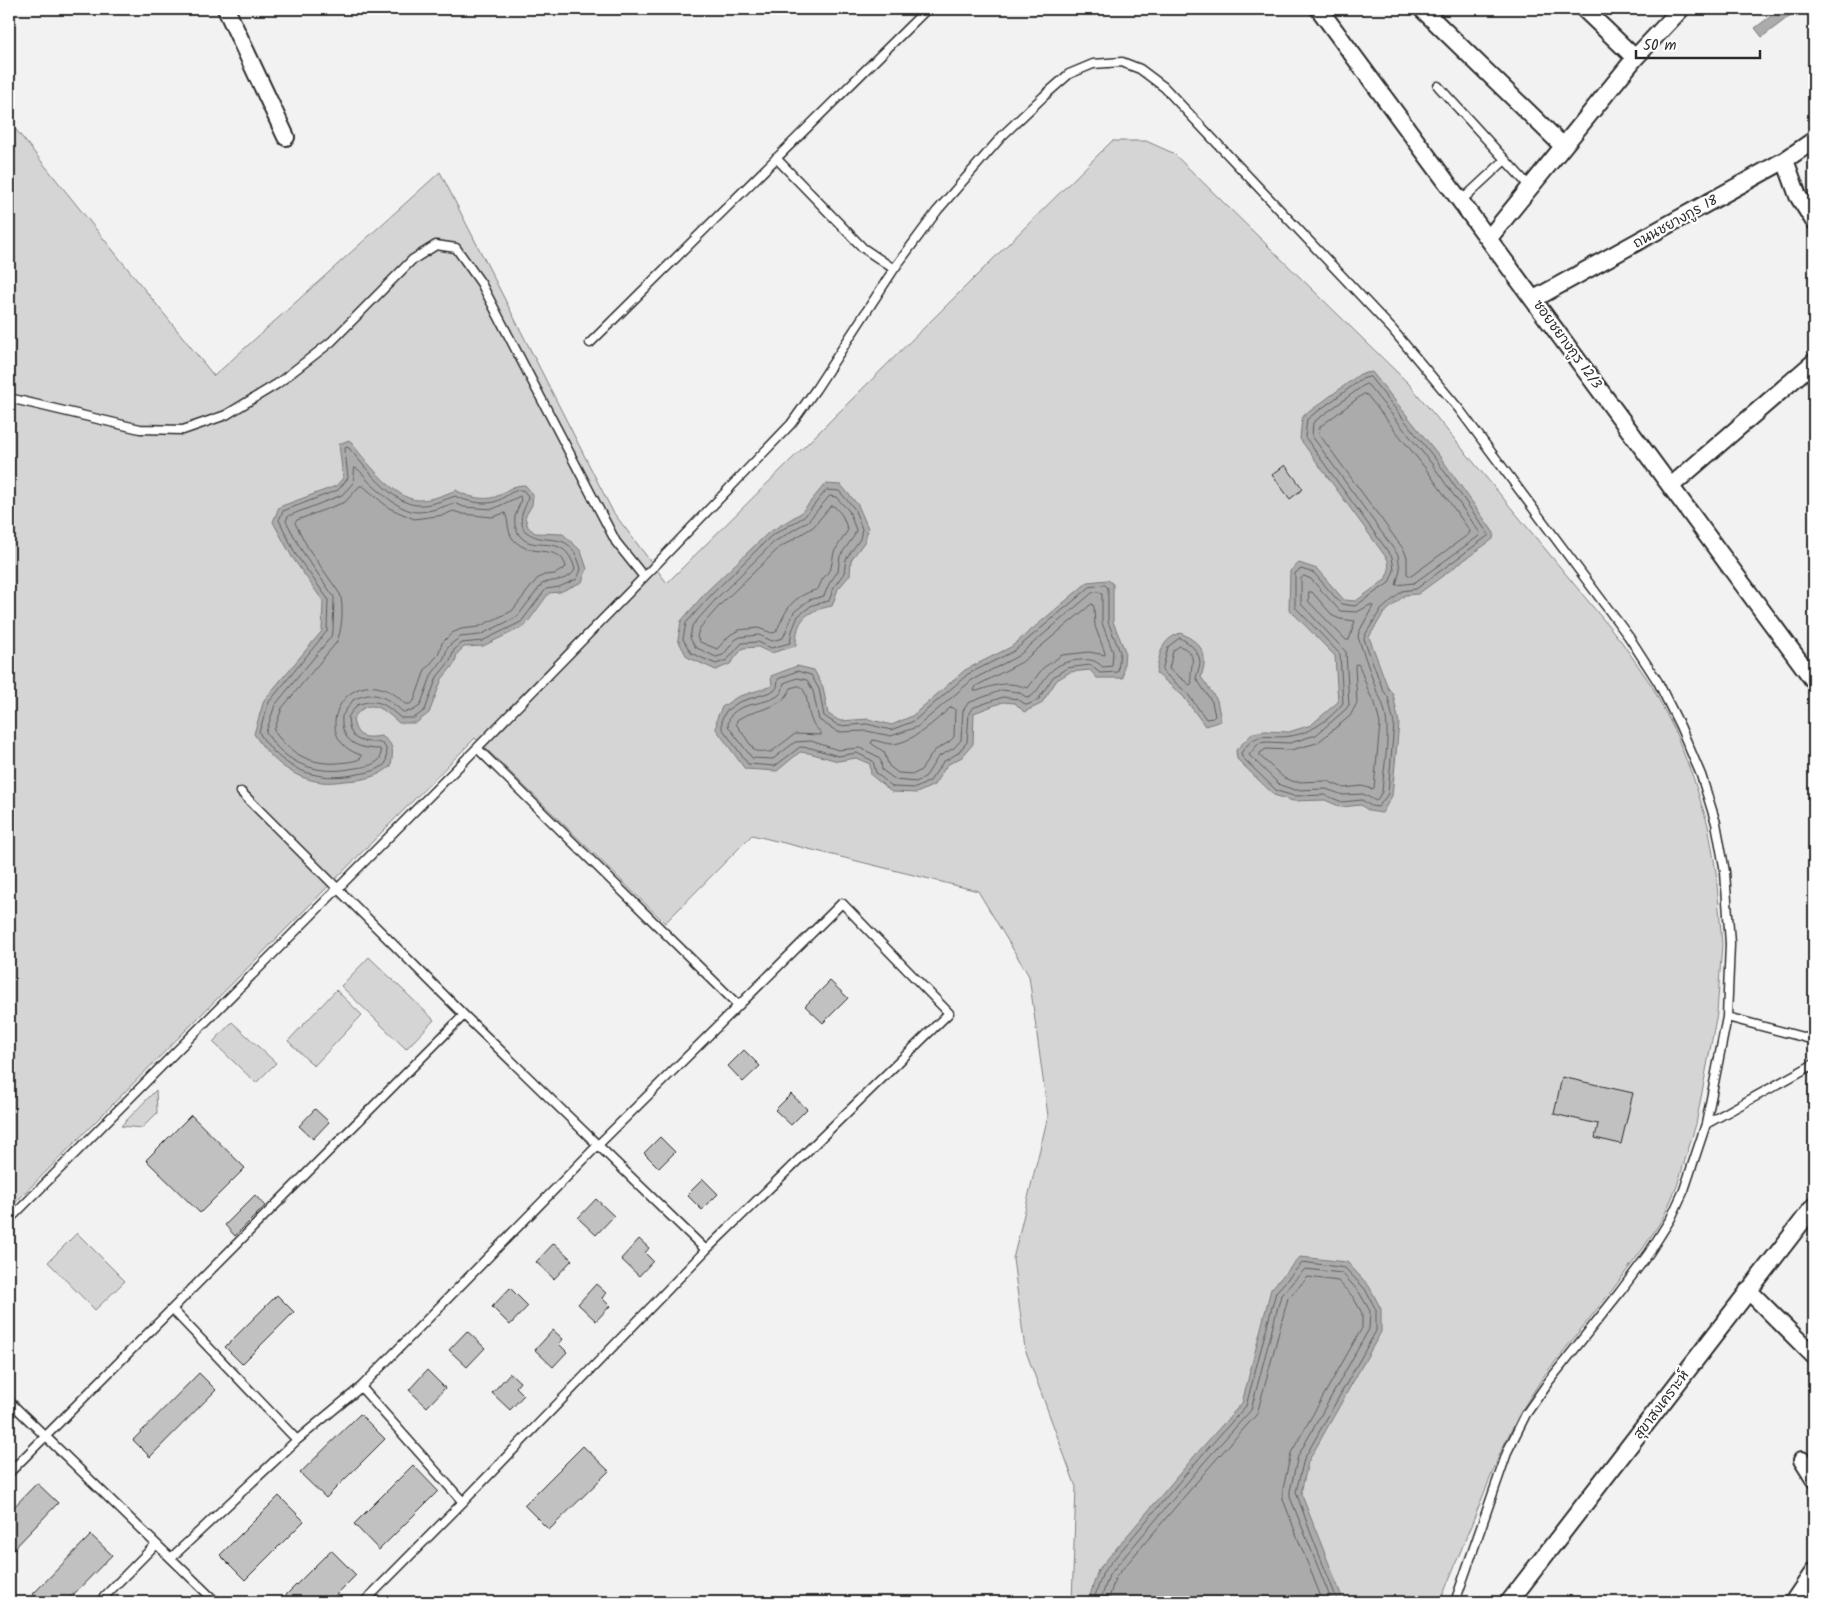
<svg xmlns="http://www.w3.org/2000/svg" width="1823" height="1611" font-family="Kalam,'Playpen Sans Thai',sans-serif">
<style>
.green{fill:#d5d5d5;stroke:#808080}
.water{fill:#ababab;stroke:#787878}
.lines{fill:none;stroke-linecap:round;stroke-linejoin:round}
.shore{stroke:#5e5e5e;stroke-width:1}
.building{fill:#c1c1c1;stroke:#2b2b2b}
.lane-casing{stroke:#2b2b2b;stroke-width:11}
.street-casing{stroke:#2b2b2b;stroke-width:20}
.lane{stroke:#fff;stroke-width:8}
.street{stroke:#fff;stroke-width:16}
.labels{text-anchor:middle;stroke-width:4.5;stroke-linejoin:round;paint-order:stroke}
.street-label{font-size:14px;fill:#2b2b2b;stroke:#fff}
</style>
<rect width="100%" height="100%" fill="#f2f2f2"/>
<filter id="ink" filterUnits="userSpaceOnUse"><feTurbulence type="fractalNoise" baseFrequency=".02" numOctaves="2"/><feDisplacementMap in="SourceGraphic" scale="10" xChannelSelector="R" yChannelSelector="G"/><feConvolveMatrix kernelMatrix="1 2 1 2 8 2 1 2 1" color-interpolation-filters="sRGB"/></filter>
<g filter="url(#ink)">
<path class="green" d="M9,121L214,376L440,172L613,512L667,583L1112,141H1146L1173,153L1409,384L1621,641L1652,686L1674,729L1693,777L1708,825L1716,872L1722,944L1717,1013L1696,1124L1677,1186L1663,1218L1642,1250L1613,1289L1543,1377L1520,1413L1502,1449L1440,1602H1072L1076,1487L1025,1349L1013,1259L1048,1116L1029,976L978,891L752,835L665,923L475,738L9,1209Z
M369,957L434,1020L406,1049L341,986Z
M336,990L362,1015L314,1066L288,1041Z
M232,1022L276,1063L256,1083L213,1042Z
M156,1090L157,1113L142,1128L121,1126Z
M77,1233L125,1281L95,1310L48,1262Z"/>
<path class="water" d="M1780,9H1799L1762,37L1755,28Z
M1372,372L1441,458L1494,533L1493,539L1418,594L1405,595L1383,614L1369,637L1388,688L1393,694L1399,723L1392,796L1382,813L1369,811L1361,805L1341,807L1325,800L1293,801L1274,795L1237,759L1236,750L1253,733L1265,731L1289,732L1311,725L1338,702L1335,656L1289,609L1290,571L1299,563L1317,569L1344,600L1356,601L1385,580L1389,570L1388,560L1300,439L1302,417L1360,374Z
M349,440C363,457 395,501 419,500C432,500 444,495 456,490C465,496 480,500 491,498C504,496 507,485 525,485L533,494L532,505L525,517L528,527L535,533L563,534L581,551L587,569L582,582L560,592L549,593L525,626L483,646L464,647L457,654L455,663L442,679L429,713L416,723H399C383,709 369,695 353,719C356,737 364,739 381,736C395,744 393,751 391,766C376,778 363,780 344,781C337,782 328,783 321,782C291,778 269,758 254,734L264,700L322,631L323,601L292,557L273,522L279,507L336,486L343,478L339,444Z
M825,484L841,485L858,505L868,528L865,541L851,560L850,575L838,589L832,606C807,611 796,618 796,646L771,653L758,647L743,648L730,664L716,670L687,657L678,640L681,621L707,591L768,533L801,513Z
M1108,580L1113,584V622L1125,651L1123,678H1097L1090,670L1070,672L1057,680L1041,704L1024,712L1015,703L1003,702L974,713L973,744L962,757L947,765L934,785L917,793L892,792L871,775L870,764L856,758L838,761L809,753L800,752L777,771L745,769L716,729L717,718L722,707L737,697L772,686L771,676L797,666L814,670L823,687L828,714L840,721L868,719L892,725L912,716L965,670L1011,647L1088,582Z
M1181,633C1202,644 1209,653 1201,677L1217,700L1221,721L1205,726L1183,696L1156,673C1160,655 1160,639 1181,633Z
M1300,1257L1347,1262L1369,1286L1381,1309V1332L1308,1462L1301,1493L1344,1602H1088L1098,1570L1198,1452L1242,1403L1271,1289Z"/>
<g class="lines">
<path class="shore" d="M1370,377L1437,461L1489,535L1416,589L1402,591L1380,611L1365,635L1364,639L1383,690L1388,697L1394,724L1388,794L1378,807L1371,806L1362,800L1342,802L1325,795L1294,796L1277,791L1242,757L1241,753C1258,728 1267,740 1290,736C1309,734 1331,719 1343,703L1340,654L1295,607V573L1301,569L1314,573L1341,604L1355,606L1389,583L1394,570L1392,557L1305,437L1307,419L1362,379Z
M1366,384L1368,385L1432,464L1480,533L1479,536L1414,583L1396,585L1400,570L1398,555L1312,436L1313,423Z
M1364,394L1367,395L1426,469L1470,531L1469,534L1411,576L1407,574V557L1404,550L1319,434L1320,427Z
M346,447L349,448C363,465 393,504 417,505C430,506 444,500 455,496C464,501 484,505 494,502C505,499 511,489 523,490L528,496C526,512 517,512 524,530C547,550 569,524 581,569L577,579L559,587L546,589L521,622L482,641L462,643L454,650L450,661L437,677L425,710L414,718H401C385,705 379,697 357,705L348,717C350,764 393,721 386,763C378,771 369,772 358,774C326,781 296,775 273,751C268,745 263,740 259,732L269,702L327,631L328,599L296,555L279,520L283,511L338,490L348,478L345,450Z
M355,468C361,470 364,476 368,481C380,492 400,511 417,512C429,512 443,507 454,503L464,507L493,509L520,496C524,505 508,515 518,533C532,557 564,528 575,569C570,582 552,579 542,584L517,617L480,635L460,637L450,645L447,649L444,658L432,674L420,706L412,711L403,712C386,697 375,689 353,700L342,716C340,742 358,749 380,749L381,752L380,759C373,766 364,767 355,768C319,776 285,765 266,732L275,705L330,638L333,632L334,597L302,551L286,521L288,516L342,495L353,483Z
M360,486H363L389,508L414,519L444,515L453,511L463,514L492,517L505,513C509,521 507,532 513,539C531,560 560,542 566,567L555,574L544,575L537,579L512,611L478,627L461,629L452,633L442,643L438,655L425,670L414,701L410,704H405C402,701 398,697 394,694C346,663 307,738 361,755V758C355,762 346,762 338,763C311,765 290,754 274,731L282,708L336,643C342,633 344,606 340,594L308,548L295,523L297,520L345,502Z
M827,490L839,491L854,508L862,529L860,539L846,559L844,573L834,587L829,601L812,605L798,616L792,631L790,643L771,648L758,642L742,643L727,660L716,664L691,653L683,639L686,623L711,595L771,536L804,517Z
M830,496L836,497L849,511L856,530L854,536L840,556L838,571L829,584L824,596L809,600L794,612L783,638L772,641L759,635L740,637L735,640L723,655L716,657L695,647L690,638L692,626L716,599L774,542L808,521Z
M831,506H834L842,515L848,530L834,552L831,568L822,580L818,589C790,598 788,607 776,632L772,633L758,628L739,630L730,635L717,649L700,642L697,637L699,629L721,604L779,548L813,527Z
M1304,576L1311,579L1340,611L1357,612L1370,605L1373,606L1359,632L1358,637L1377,692C1395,721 1384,760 1382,792L1376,801L1363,794L1343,795L1326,789L1295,790L1280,785L1249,755L1259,743L1266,742L1290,743L1316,735L1345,710L1349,705L1346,652L1301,604V579Z
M1105,585L1108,588V622L1120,652L1118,672L1100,673L1090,665L1067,668L1053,677L1038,700L1027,705L1017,699L1003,697L972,708L969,713L967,742L958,753L943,762L930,781L916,788L893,787L876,773L873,761L857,753L838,756L811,748L800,747L775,766L748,764L722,728V719L726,711L739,702L774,691L777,687L778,679L797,671L811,675L819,689L824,716L839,726L867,724L891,730L914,721L968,674L1014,651L1090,587Z
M1099,592L1102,594V623L1113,652L1112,666L1103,667C1095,660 1091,659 1081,660C1062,661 1052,667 1042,683C1038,689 1035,695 1028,698L1018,692L1002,690L968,703L963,711L961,740L954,748L938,757L926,776L916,782L896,780L882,770L881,761L877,756L860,748L838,750L811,741L795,742L773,759L752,758L728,726C728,700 767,707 780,694C783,691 783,686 784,683L797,678L807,680L813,691L819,720L838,732L867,731L891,736L917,727L972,680L1018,656L1092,593Z
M1309,592H1312L1333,616L1340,619L1355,621L1349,640H1346L1309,602Z
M1092,604L1094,607L1095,626L1105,653V655L1089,652L1062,655L1043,668L1028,688C1007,681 998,684 977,691H974L976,686L1022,662Z
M1180,638C1189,642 1199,651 1200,662C1200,667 1197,673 1196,678L1212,702L1215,716L1213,718L1206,719L1187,693L1162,671L1168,647Z
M1180,646C1202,655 1187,668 1192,683L1190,685L1169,669L1173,651Z
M1356,664L1359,665L1370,695L1375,703L1380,724L1374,788L1372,789L1362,786L1344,788L1327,781L1295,782L1284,778L1260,756V753L1266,749L1291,750L1317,743L1350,716L1357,703L1355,666Z
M799,686C813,693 802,719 821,732V735L795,734L771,752L755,751L736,724L737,720C754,708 782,711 791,688Z
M951,707L955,709L954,737L949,742L934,751L921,770L914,774L898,773L889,766L884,752L871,743L873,740C879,741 886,744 892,744C913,743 936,720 951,707Z
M1093,1602L1103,1572L1202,1455L1246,1406L1276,1292L1303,1262L1345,1268L1365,1289L1376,1310V1331L1304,1459L1296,1492L1311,1534L1338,1602
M1100,1602L1109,1575L1207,1459L1251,1410L1281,1295L1305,1269L1342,1273L1359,1292L1370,1311L1369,1329L1298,1456L1290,1491V1497L1332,1602
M1108,1602L1115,1578L1212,1464L1257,1414L1288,1298L1308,1277L1338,1281L1353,1297L1362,1313V1328L1291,1453L1283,1489V1499L1298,1539L1323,1602"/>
</g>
<path class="building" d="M1285,465L1303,489L1290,499L1272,475Z
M830,981L848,998L823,1023L805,1006Z
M744,1050L760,1066L743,1082L728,1066Z
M1562,1077L1633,1093L1621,1144L1595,1138L1598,1124L1554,1114Z
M791,1094L807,1109L791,1125L775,1110Z
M315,1109L329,1122L313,1139L299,1126Z
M191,1115L245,1168L200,1213L146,1160Z
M660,1137L675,1152L659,1168L644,1153Z
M703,1179L718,1194L702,1210L687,1195Z
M255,1195L265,1206L235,1236L225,1225Z
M596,1199L614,1216L596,1235L578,1218Z
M639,1239L649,1248L645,1253L653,1261L639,1276L621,1259Z
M554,1243L572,1260L554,1279L536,1262Z
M596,1284L606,1293L602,1298L610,1306L596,1321L578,1304Z
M510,1288L528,1306L510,1325L492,1307Z
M277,1295L294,1312L242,1364L225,1347Z
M553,1330L563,1339L559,1344L567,1352L553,1367L535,1350Z
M467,1331L485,1348L467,1367L449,1350Z
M427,1370L445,1388L427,1407L409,1390Z
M199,1373L216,1390L150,1457L133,1440Z
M510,1373L520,1382L516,1387L524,1395L510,1410L492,1393Z
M360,1414L385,1439L326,1498L300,1473Z
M583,1446L609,1471L549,1530L524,1505Z
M413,1465L438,1491L379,1550L354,1524Z
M37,1483L58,1503L9,1554V1512Z
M279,1496L304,1521L245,1580L220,1555Z
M91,1535L112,1555L66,1602H41L33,1594Z
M331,1550L356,1575L329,1602H279Z"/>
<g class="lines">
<defs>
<path id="lane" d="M1438,86L1530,187
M776,158L863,248L894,269
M1462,200L1505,160
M590,343L927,9
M9,398L140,429L183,430L226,415L277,384L331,342L412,260L436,245L456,248L481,283L616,542L644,577
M477,748L738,1005
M241,792L464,1015L706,1250
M1727,1017L1814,1040
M1706,1124L1814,1064
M9,1220L477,748L644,577L791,424L816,389L894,269L937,211L1003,135L1044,96L1069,74L1093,64L1122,62L1140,69L1164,87L1392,329L1459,409L1629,637L1658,682L1680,726L1701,775L1716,823L1725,872L1730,944L1727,1017L1706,1124L1684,1190L1671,1218L1649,1253L1620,1292L1549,1381L1526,1414L1508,1450L1455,1602
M172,1309L297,1440
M361,1387L463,1502
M9,1401L216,1602
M9,1473L464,1015
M171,1558L297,1440L361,1387L598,1145L842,903L949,1013L706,1250L463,1502L364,1602
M99,1602L156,1544"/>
<path id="street" d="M226,9L286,137
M1319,9L1814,681
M1422,9L1563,146
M1584,9L1635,58
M1785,160L1798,196L1814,221
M1489,238L1635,58L1681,9
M1534,299L1785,160L1814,140
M1671,486L1814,362
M1748,1290L1814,1356
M1802,1460L1814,1479
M1509,1602L1814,1206
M1793,1602L1814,1571"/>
</defs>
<use href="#lane" class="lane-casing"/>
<use href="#street" class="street-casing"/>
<use href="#lane" class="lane"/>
<use href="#street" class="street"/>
</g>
</g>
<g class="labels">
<g class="street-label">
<text transform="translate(1675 221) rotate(-29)" y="5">ถนนชยางกูร 18</text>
<text transform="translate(1568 344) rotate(54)" y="5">ซอยชยางกูร 12/3</text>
<text transform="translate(1661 1404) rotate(-53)" y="5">สุขาสงเคราะห์</text>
</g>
</g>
<rect width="1823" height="1611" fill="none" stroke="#fff" stroke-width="30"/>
<rect x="15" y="15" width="1793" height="1581" fill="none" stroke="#2b2b2b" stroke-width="2" filter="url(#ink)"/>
<path d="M1636 50v8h124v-8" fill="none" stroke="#2b2b2b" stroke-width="2.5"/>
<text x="1643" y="50" font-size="15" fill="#2b2b2b" stroke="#ffffff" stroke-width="4" paint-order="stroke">50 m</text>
</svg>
